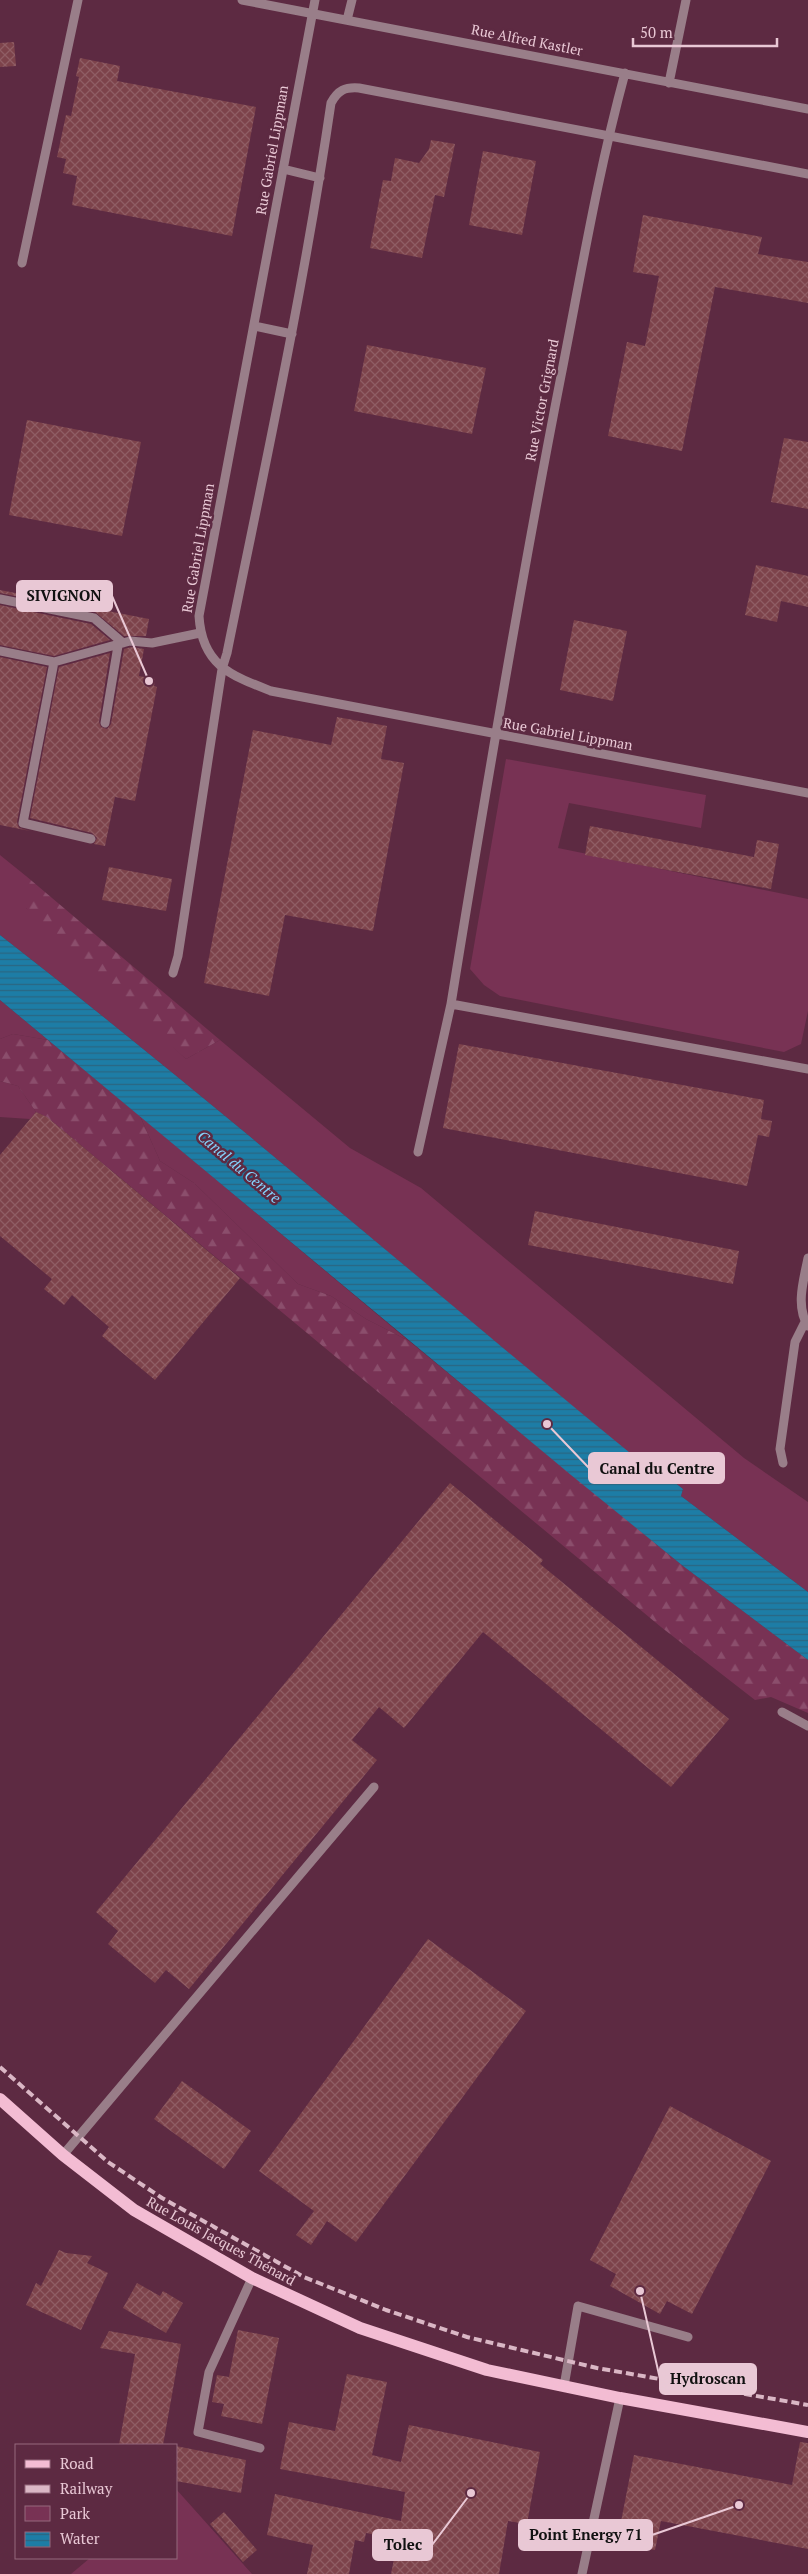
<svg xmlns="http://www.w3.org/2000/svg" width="808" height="2574" font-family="'PT Serif',serif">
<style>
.green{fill:#783254}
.forest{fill:url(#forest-firs)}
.water{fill:url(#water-rules)}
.building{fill:url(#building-cross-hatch)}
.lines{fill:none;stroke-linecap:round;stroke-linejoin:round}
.minor{stroke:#997e89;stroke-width:9}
.major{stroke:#f3bcd3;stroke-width:12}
.rail{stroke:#dab7c5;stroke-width:4;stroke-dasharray:8 4;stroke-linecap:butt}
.labels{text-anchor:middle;stroke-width:5;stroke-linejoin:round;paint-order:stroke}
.street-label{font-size:14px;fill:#e9c8d5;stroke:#5d2a42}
.water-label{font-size:15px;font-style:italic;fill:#85d4fd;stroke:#5d2a42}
.leader{fill:none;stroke:#e9c8d5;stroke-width:2}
.callout-dot{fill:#e9c8d5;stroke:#5d2a42;stroke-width:2}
.callout{fill:#e9c8d5;stroke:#e9c8d5;stroke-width:2}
.callout-label{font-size:15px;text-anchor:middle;font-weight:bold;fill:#111}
</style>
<defs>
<pattern id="forest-firs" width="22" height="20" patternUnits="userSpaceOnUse" patternTransform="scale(1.25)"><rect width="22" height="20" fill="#783254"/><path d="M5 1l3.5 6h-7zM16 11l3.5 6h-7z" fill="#8b4e6c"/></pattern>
<pattern id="water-rules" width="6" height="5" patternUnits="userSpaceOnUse" patternTransform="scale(1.25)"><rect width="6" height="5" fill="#1d7da6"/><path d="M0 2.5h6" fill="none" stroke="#2b6682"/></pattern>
<pattern id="building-cross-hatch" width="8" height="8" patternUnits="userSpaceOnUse" patternTransform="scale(1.25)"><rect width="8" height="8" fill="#7d434b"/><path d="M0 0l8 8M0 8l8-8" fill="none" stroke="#8f5d64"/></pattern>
</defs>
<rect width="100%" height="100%" fill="#5d2a42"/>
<path class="green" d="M506,759L706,795L701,828L569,803L558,848L808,899V1011L801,1044L784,1052L500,996L484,985L470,969Z
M0,855L26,876V908L186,1059L220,1040L350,1148L421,1188L744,1458L808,1502V1592L681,1496L683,1489L668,1477L663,1481C441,1299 226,1111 0,935Z
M0,1000L48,1040L13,1034L0,1039Z
M0,1081L18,1086L36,1112L30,1119L0,1117Z
M140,1116L409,1341L366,1319L331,1296L298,1284L194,1183L160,1161Z
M176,2489L252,2574H71L90,2558H176Z"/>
<path class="forest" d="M26,876L220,1040L186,1059L50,939L26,908Z
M13,1034L48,1040L140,1116L160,1161L194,1183L298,1284L331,1296L366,1319L409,1341L683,1566L808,1660V1713L771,1697L755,1700L661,1627L47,1117L36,1112L18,1086L0,1081V1039Z"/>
<path class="water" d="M0,935C226,1111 441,1299 663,1480L668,1477L683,1489L681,1496L808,1592V1660L683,1566L571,1475L0,1000Z"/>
<path class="building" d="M14,42L16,66L0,67V43Z
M80,58L120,66L117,81L256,107L232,236L72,205L77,176L63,173L66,159L57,157L66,115L71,116L79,77L76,76Z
M431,140L455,144L444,197L435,195L422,258L370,248L383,180L391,181L395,158L419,163L429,149Z
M483,151L536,161L522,235L469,225Z
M643,215L762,237L758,254L808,262V303L715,287L682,451L608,436L627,342L645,346L659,276L633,272Z
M367,345L486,368L472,434L354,411Z
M27,420L141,442L122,536L9,515Z
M784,438L808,442V509L771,502Z
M756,565L808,576V607L781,601L777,622L745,615Z
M0,590L149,619L146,636H124L95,612L0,593Z
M0,605L91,624L110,640L54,656L0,645Z
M574,620L627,631L613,701L560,690Z
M131,647L144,649L139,676L155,679L154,686L157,687L135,801L115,797L105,846L94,844L97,838L92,833L30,818L59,667L110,653L99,722L101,727L107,729L111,724L124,649Z
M0,657L47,667L17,822L19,828L30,831L0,825Z
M337,717L387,726L381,759L404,763L373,931L285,915L269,996L204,983L253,730L331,745Z
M590,826L754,857L757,840L779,844L771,889L585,855Z
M109,867L172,879L166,911L102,900Z
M459,1044L764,1100L761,1119L772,1121L769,1137L758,1135L747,1186L443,1128Z
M36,1112L47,1117L240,1278L155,1380L102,1336L109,1327L72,1295L64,1305L44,1289L52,1279L0,1236V1155Z
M535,1211L739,1251L733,1284L528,1245Z
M450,1483L543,1560L540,1564L729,1719L671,1787L483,1632L404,1728L379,1707L352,1740L377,1760L189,1989L166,1970L155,1983L108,1944L118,1931L96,1912Z
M428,1939L526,2011L356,2242L327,2221L311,2245L296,2235L314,2211L259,2171Z
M182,2081L251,2131L224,2169L154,2119Z
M670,2106L771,2161L692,2314L667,2301L660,2314L610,2286L616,2274L590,2260Z
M59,2250L66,2253L92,2256L87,2263L108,2273L81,2330L26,2305L36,2283L41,2286Z
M137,2283L160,2296L163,2291L183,2303L166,2333L123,2308Z
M238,2330L279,2338L262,2424L221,2416L224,2404L212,2402L217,2375L229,2377Z
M109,2331L181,2344L163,2445H119L135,2354L100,2348Z
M347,2374L387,2382L372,2455L401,2462L409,2425L540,2452L527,2524L508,2521L499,2574H391L398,2539L366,2533L364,2542L355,2540L349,2574H307L313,2545L267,2535L275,2494L401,2521L405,2492L280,2469L289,2422L335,2431Z
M800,2442L808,2443V2549L661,2521L655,2550L617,2542L634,2455L792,2485Z
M176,2446L246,2460L241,2493L176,2481Z
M224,2512L257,2550L243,2562L210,2524Z"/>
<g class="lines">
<path class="minor" d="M242,0L808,109
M315,0L199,616C202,665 230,675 271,691L808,793
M347,20L352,0
M669,83L686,0
M283,169L320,178
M22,263L78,0
M254,326L292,334
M0,599L94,618L123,643
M0,651L54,662
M105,723L119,640
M91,839L23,823L54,662L130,641L152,643L200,633
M173,973L178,956L222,669L227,653C264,470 304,288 331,103C338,90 345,87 359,88L808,174
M451,1004C485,794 520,585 561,376C581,274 598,172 625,73
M418,1152L451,1004L808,1069
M808,1326C795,1306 804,1279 808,1258
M783,1463L780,1449L795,1342L805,1322
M782,1712L808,1726
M63,2155L374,1787
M252,2278L209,2372L198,2432L260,2448
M564,2386L578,2306L688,2337
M582,2574L620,2398"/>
<path class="major" d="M0,2099L63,2155L134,2210L252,2278L360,2328L487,2370L620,2398L808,2432"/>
<path class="rail" d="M0,2067L108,2162L162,2198L304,2277L386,2310L467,2337L597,2368L808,2405"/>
</g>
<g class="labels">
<g class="street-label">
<text transform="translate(527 40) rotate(11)" y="5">Rue Alfred Kastler</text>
<text transform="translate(272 150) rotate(-80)" y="5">Rue Gabriel Lippman</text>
<text transform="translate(542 400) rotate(-79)" y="5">Rue Victor Grignard</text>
<text transform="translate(198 548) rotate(-80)" y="5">Rue Gabriel Lippman</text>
<text transform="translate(568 734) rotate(10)" y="5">Rue Gabriel Lippman</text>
<text transform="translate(221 2241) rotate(29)" y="5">Rue Louis Jacques Thénard</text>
</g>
<g class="water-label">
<text transform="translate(239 1167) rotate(40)" y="5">Canal du Centre</text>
</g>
</g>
<path class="leader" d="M149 681L112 596M547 1424L589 1468M640 2291L660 2379M739 2505L652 2535M471 2493L432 2545"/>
<g class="callout-dot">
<circle cx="149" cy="681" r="5"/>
<circle cx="547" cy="1424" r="5"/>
<circle cx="640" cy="2291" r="5"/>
<circle cx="739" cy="2505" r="5"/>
<circle cx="471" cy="2493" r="5"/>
</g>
<g class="callout">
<rect x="17" y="581" width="95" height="30" rx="5"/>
<rect x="589" y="1453" width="135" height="30" rx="5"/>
<rect x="660" y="2364" width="96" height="30" rx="5"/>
<rect x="519" y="2520" width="133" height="30" rx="5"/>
<rect x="373" y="2530" width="59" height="30" rx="5"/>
</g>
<g class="callout-label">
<text x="64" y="601">SIVIGNON</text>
<text x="657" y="1474">Canal du Centre</text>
<text x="708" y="2384">Hydroscan</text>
<text x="586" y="2540">Point Energy 71</text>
<text x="403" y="2550">Tolec</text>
</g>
<rect x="15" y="2444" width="162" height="115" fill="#5d2a42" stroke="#95697d"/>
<rect x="25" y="2460" width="25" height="8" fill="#f3bcd3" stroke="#95697d"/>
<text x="60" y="2469" font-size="15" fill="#e9c8d5">Road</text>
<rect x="25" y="2485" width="25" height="8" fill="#dab7c5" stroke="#95697d"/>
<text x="60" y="2494" font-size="15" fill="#e9c8d5">Railway</text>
<rect x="25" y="2506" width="25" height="15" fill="#783254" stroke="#95697d"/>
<text x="60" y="2519" font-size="15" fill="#e9c8d5">Park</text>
<rect x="25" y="2532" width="25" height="15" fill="url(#water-rules)" stroke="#95697d"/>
<text x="60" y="2544" font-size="15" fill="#e9c8d5">Water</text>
<path d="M633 38v8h144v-8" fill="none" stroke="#e9c8d5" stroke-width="2.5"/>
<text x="640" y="38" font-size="15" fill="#e9c8d5" stroke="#5d2a42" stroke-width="4" paint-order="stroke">50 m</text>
</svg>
